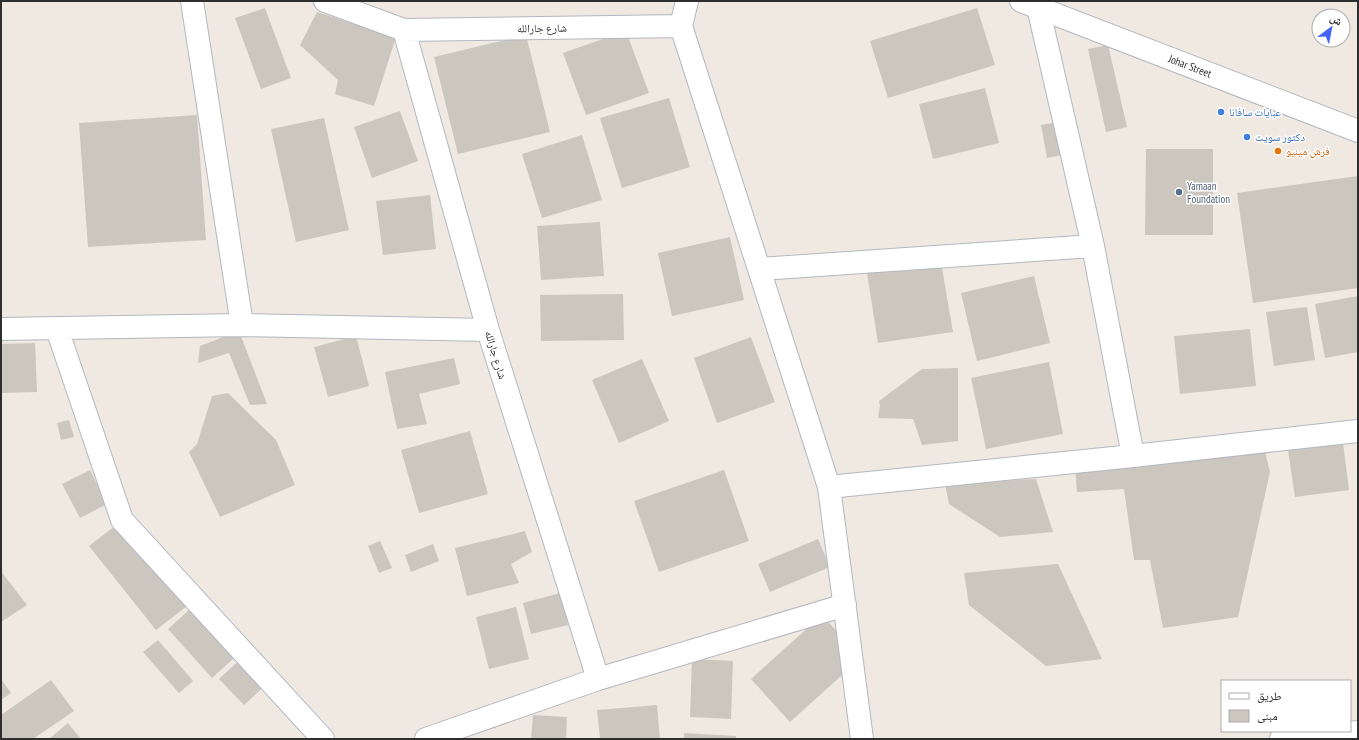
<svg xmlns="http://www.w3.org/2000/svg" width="1359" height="740" font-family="'PT Sans Narrow','Noto Naskh Arabic',sans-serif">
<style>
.building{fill:#cbc7bf}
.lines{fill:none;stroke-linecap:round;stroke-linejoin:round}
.minor-casing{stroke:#b4b7c1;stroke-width:24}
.tertiary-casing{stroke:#b4b7c1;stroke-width:24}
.minor{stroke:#fff;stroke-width:22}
.tertiary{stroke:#fff;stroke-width:22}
.shop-dot{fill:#3f7fe0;stroke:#fff;stroke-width:1.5}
.food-dot{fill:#e8710a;stroke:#fff;stroke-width:1.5}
.service-dot{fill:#5c6f8a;stroke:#fff;stroke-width:1.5}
.labels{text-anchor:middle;stroke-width:3;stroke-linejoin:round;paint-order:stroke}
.street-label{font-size:11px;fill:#2e2e2e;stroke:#fff}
.shop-label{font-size:11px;fill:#366cbe;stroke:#fff;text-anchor:start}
.food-label{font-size:11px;fill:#c56008;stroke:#fff;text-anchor:start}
.service-label{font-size:11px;fill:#4e5e75;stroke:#fff;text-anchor:start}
</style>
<rect width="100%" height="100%" fill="#efe9e1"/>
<path class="building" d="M265,8L291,78L261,89L235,18Z
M977,8L995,65L888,98L870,41Z
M317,12L396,37L374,106L335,94L338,80L300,45Z
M626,31L649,93L586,115L563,53Z
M526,35L550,132L458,154L434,57Z
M1108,45L1127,127L1106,132L1088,49Z
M985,88L999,143L933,159L919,104Z
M669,98L690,167L622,188L600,118Z
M400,111L418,161L372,178L354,127Z
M197,115L206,240L88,247L79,123Z
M324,118L349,230L296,242L271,129Z
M1066,121L1072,153L1047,158L1041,125Z
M582,135L602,200L542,218L522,154Z
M1146,149H1213V235H1145Z
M1358,176V288L1253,303L1237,193Z
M430,195L436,249L383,255L376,201Z
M600,222L604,276L541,280L537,226Z
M730,237L744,300L672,316L658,253Z
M941,262L953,332L878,343L867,273Z
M1034,276L1050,343L977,361L961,293Z
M623,294L624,340L541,341L540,295Z
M1358,296V352L1325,358L1315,304Z
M1307,307L1315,360L1274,366L1266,312Z
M1250,329L1256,386L1180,394L1174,336Z
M239,331L267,404L250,405L229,353L198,363L200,346Z
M356,336L369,386L328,397L314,347Z
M751,337L775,402L717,423L694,358Z
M35,343L37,392L1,393V344Z
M454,358L460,384L419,394L427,424L397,429L385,372Z
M642,359L669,421L619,443L592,380Z
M1049,362L1063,434L986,449L971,378Z
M958,368V441L922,445L913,419L878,418L880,406L879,401L922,369Z
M228,393L276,440L295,485L220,517L189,452L197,444L212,396Z
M69,420L74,437L61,440L57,423Z
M470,431L488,494L419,513L401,450Z
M1262,439L1270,472L1238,617L1163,628L1150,560H1134L1124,489L1077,492L1075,467Z
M1343,443L1349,490L1295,497L1288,450Z
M90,470L107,504L80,518L62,484Z
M724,470L749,541L659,572L634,501Z
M1036,479L1053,532L1000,537L949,504L945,484Z
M128,516L195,600L156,630L89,546Z
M525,531L532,552L511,564L519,583L467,596L455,548Z
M818,539L830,567L770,592L758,564Z
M380,541L392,568L379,573L368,546Z
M433,544L439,561L411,572L405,555Z
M1058,564L1102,659L1046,666L969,605L964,573Z
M1,571L27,605L1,622Z
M560,593L568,625L531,634L523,603Z
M199,601L243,650L212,678L168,629Z
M516,607L529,659L489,669L476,617Z
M822,615L861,658L790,722L751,679Z
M158,640L193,681L179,693L143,652Z
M246,654L270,681L244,705L219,679Z
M692,659L733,661L731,719L690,717Z
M1,679L11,693L1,700Z
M51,680L74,711L33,739H1V715Z
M657,705L660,739H600L597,710Z
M533,715L567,717L566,739H531Z
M68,723L81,739H49Z
M684,733L736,736V739H684Z"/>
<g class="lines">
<defs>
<path id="minor" d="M192,1L242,325
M325,1L404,30L681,26
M687,1L681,26L829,487L862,739
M1038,7L1093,246L1133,456
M404,30L488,330L598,679
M760,269L1093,246
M1,329L242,325L488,330
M57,329L122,520L323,739
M829,487L1133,456L1358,431
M426,739L598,679L845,605
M1281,739L1358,732"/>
<path id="tertiary" d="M1021,1L1358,131"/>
</defs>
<use href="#minor" class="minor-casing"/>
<use href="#tertiary" class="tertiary-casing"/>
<use href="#minor" class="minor"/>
<use href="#tertiary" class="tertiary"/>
</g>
<g class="shop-dot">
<circle cx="1221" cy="112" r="4"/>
<circle cx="1247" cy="137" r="4"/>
</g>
<circle class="food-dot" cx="1278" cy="151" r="4"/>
<circle class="service-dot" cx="1179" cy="192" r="4"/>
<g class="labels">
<g class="street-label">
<text transform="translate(542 28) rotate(-1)" y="4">شارع جارالله</text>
<text transform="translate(1190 66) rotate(21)" y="4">Johar Street</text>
<text transform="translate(496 355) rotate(73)" y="4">شارع جارالله</text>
</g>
<g class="shop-label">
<text x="1229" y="116">عبايات سافانا</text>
<text x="1255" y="141">دكتور سويت</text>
</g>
<g class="food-label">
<text x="1286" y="155">فرش مينيو</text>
</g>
<g class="service-label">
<text x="1187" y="190">Yamaan<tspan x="1187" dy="13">Foundation</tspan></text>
</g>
</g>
<rect width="1359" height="740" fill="none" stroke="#2e2e2e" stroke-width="4"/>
<rect x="1221" y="680" width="130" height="52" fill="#ffffff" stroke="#ababab"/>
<rect x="1229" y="693" width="20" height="6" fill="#ffffff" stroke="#ababab"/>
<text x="1257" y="700" font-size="12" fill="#2e2e2e">طريق</text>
<rect x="1229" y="710" width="20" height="12" fill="#cbc7bf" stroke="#ababab"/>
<text x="1257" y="720" font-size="12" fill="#2e2e2e">مبنى</text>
<g transform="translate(1331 28) rotate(32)"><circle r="19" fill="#ffffff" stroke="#ababab"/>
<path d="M0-3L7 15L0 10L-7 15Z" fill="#4264fb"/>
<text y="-6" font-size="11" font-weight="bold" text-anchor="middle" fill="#2e2e2e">ش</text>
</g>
</svg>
